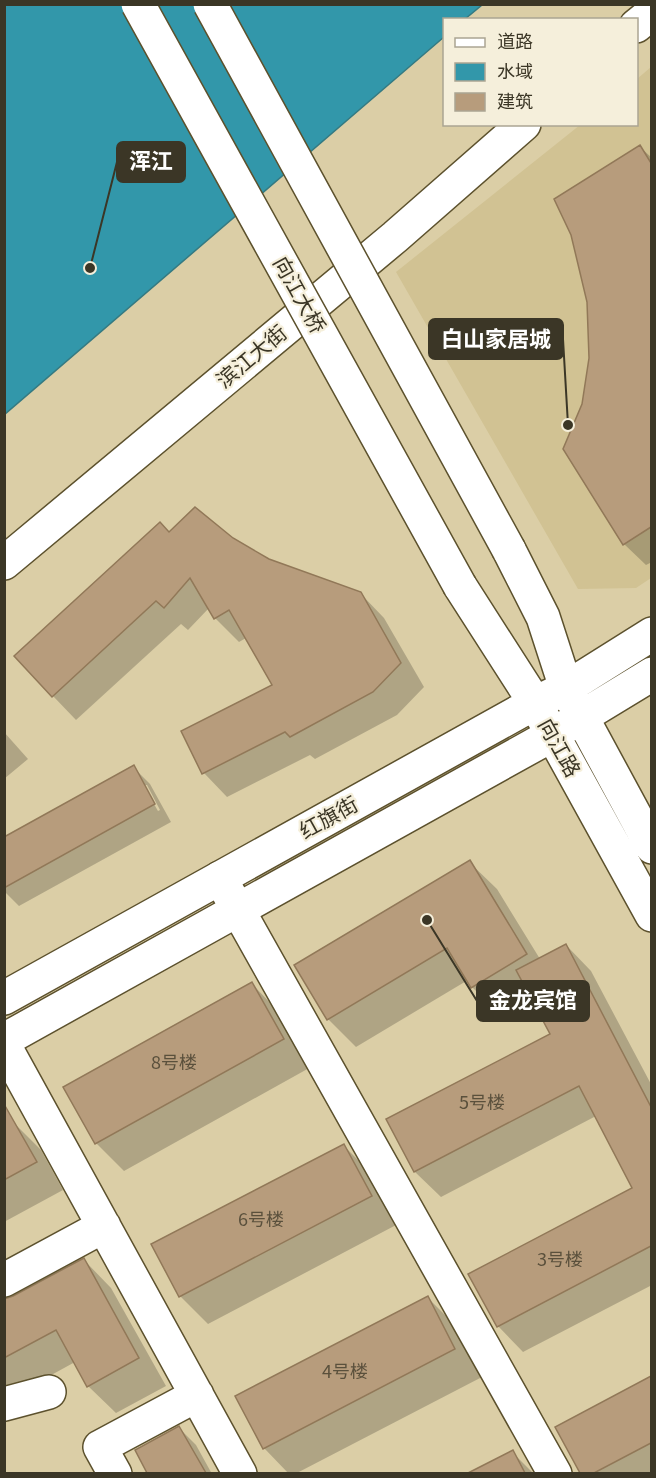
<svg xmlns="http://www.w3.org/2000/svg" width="656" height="1478" font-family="Georgia,'Noto Sans SC',serif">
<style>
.built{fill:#d1c293}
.water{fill:#3297aa;stroke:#357a82;stroke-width:1.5}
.shadow{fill:#0003;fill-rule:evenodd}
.building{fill:#b79c7c;stroke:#917858;stroke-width:1.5}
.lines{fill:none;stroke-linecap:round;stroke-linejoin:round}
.minor-casing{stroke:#5c512d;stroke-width:36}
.major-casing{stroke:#5c512d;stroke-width:36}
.minor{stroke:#fff;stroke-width:33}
.major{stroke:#fff;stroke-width:33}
.major-bridge-casing{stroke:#5c512d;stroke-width:36;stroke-linecap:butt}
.major-bridge{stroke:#fff;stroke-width:33}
.labels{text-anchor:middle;stroke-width:4.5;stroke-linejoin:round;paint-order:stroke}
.number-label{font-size:18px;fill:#5a503c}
.street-label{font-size:21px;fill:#3b3626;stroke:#f5efdb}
.leader{fill:none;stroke:#3b3626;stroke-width:2}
.callout-dot{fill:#3b3626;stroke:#f5efdb;stroke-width:2}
.callout{fill:#3b3626;stroke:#3b3626;stroke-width:2}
.callout-label{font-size:22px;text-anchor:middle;font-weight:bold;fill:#fff}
</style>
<rect width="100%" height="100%" fill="#dbcea6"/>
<path class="built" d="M651,67V578L636,588L578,589L396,272L580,125L636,124L637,79Z"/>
<path class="water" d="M5,5H482L465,19L444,20V37L5,414Z"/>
<path class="shadow" d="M640,147L652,158V562L646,565L624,544L584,404L590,358Z
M169,534L232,539L269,560L360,593L384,618L424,687L397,715L315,759L310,755L227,797L204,773L183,732L274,686L246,638L239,642L215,618L209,608L188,630L181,624L76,720L53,696Z
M4,732L28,759L4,779Z
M133,767L150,784L171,822L19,906L4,891V839ZM143,785H147L160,810L158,811Z
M469,862L497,889L540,959L566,945L591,971L652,1086V1285L523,1352L498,1326L634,1189L596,1116L441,1197L415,1172L388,1120L552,1034L531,996L500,1015L472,987L468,980L356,1047L328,1019L296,966Z
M252,984L279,1012L311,1067L124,1171L96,1143Z
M14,1123L41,1150L63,1190L4,1222V1128Z
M344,1146L371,1173L398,1224L208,1324L180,1296Z
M84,1260L111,1288L166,1386L116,1413L88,1386L75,1362L4,1401V1299L13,1298Z
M427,1297L455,1325L482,1377L295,1474H289L264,1448Z
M652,1378V1474H581L557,1427Z
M179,1428L196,1445L212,1474H149L137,1451Z
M512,1452L534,1474H471Z"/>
<path class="building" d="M640,145L651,163V527L623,545L563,449L582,404L589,358L587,302L571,235L554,199Z
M195,507L233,538L269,559L361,592L401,663L373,692L290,737L285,732L202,774L181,731L272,685L229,610L214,619L190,578L164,608L156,601L52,697L14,656L160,522L169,532Z
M134,765L155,804L4,888V837Z
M470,860L527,954L471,988L447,948L327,1020L294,965Z
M566,944L651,1107V1246L497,1327L468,1274L632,1188L579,1086L414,1172L386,1119L550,1034L516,970Z
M252,982L284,1039L95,1144L63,1087Z
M4,1104L37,1162L4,1180Z
M344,1144L372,1196L179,1297L151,1244Z
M84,1258L139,1358L87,1387L56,1330L4,1358V1299L13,1296Z
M428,1296L455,1349L263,1449L235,1396Z
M651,1376V1443L594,1473H580L555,1427Z
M179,1426L206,1473H147L135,1450Z
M513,1450L525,1473H468Z"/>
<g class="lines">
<defs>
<path id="minor" d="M636,26L652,13
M4,563L395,237L524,124
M220,878L555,1474
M4,1045L240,1474
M4,1280L104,1226
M4,1404L49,1392
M115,1474L100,1447L197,1395"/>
<path id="major" d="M509,550L543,617L566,688L652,847
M460,586L535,703L652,915
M4,998L535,703L566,688L652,634
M4,1040L552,735L652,674"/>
</defs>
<use href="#minor" class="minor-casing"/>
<use href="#major" class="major-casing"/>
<use href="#minor" class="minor"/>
<use href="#major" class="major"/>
<defs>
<path id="major-bridge" d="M138,4L460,586
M210,4L509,550"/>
</defs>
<use href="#major-bridge" class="major-bridge-casing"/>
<use href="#major-bridge" class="major-bridge"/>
</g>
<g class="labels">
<g class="number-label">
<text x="174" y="1069">8号楼</text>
<text x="482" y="1109">5号楼</text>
<text x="261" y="1226">6号楼</text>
<text x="560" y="1266">3号楼</text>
<text x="345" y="1378">4号楼</text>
</g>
<g class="street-label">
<text transform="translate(299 295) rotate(61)" y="7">向江大桥</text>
<text transform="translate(252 357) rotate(-40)" y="7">滨江大街</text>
<text transform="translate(559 748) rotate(61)" y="7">向江路</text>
<text transform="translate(329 818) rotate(-29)" y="7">红旗街</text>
</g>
</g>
<path class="leader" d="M90 268L117 162M568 425L563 339M427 920L477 1001"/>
<g class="callout-dot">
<circle cx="90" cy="268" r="6"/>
<circle cx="568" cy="425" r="6"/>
<circle cx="427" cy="920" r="6"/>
</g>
<g class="callout">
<rect x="117" y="142" width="68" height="40" rx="6"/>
<rect x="429" y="319" width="134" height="40" rx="6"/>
<rect x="477" y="981" width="112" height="40" rx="6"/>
</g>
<g class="callout-label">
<text x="151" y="169">浑江</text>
<text x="496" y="347">白山家居城</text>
<text x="533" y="1008">金龙宾馆</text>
</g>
<rect width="656" height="1478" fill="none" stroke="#3b3626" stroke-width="12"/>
<rect x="443" y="18" width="195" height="108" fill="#f5efdb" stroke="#aba593" stroke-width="1.5"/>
<rect x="455" y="38" width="30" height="9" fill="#ffffff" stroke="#aba593" stroke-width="1.5"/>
<text x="497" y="48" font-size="18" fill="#3b3626">道路</text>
<rect x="455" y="63" width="30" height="18" fill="#3297aa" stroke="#aba593" stroke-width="1.5"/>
<text x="497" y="78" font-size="18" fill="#3b3626">水域</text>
<rect x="455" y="93" width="30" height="18" fill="#b79c7c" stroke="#aba593" stroke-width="1.5"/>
<text x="497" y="108" font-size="18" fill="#3b3626">建筑</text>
</svg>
